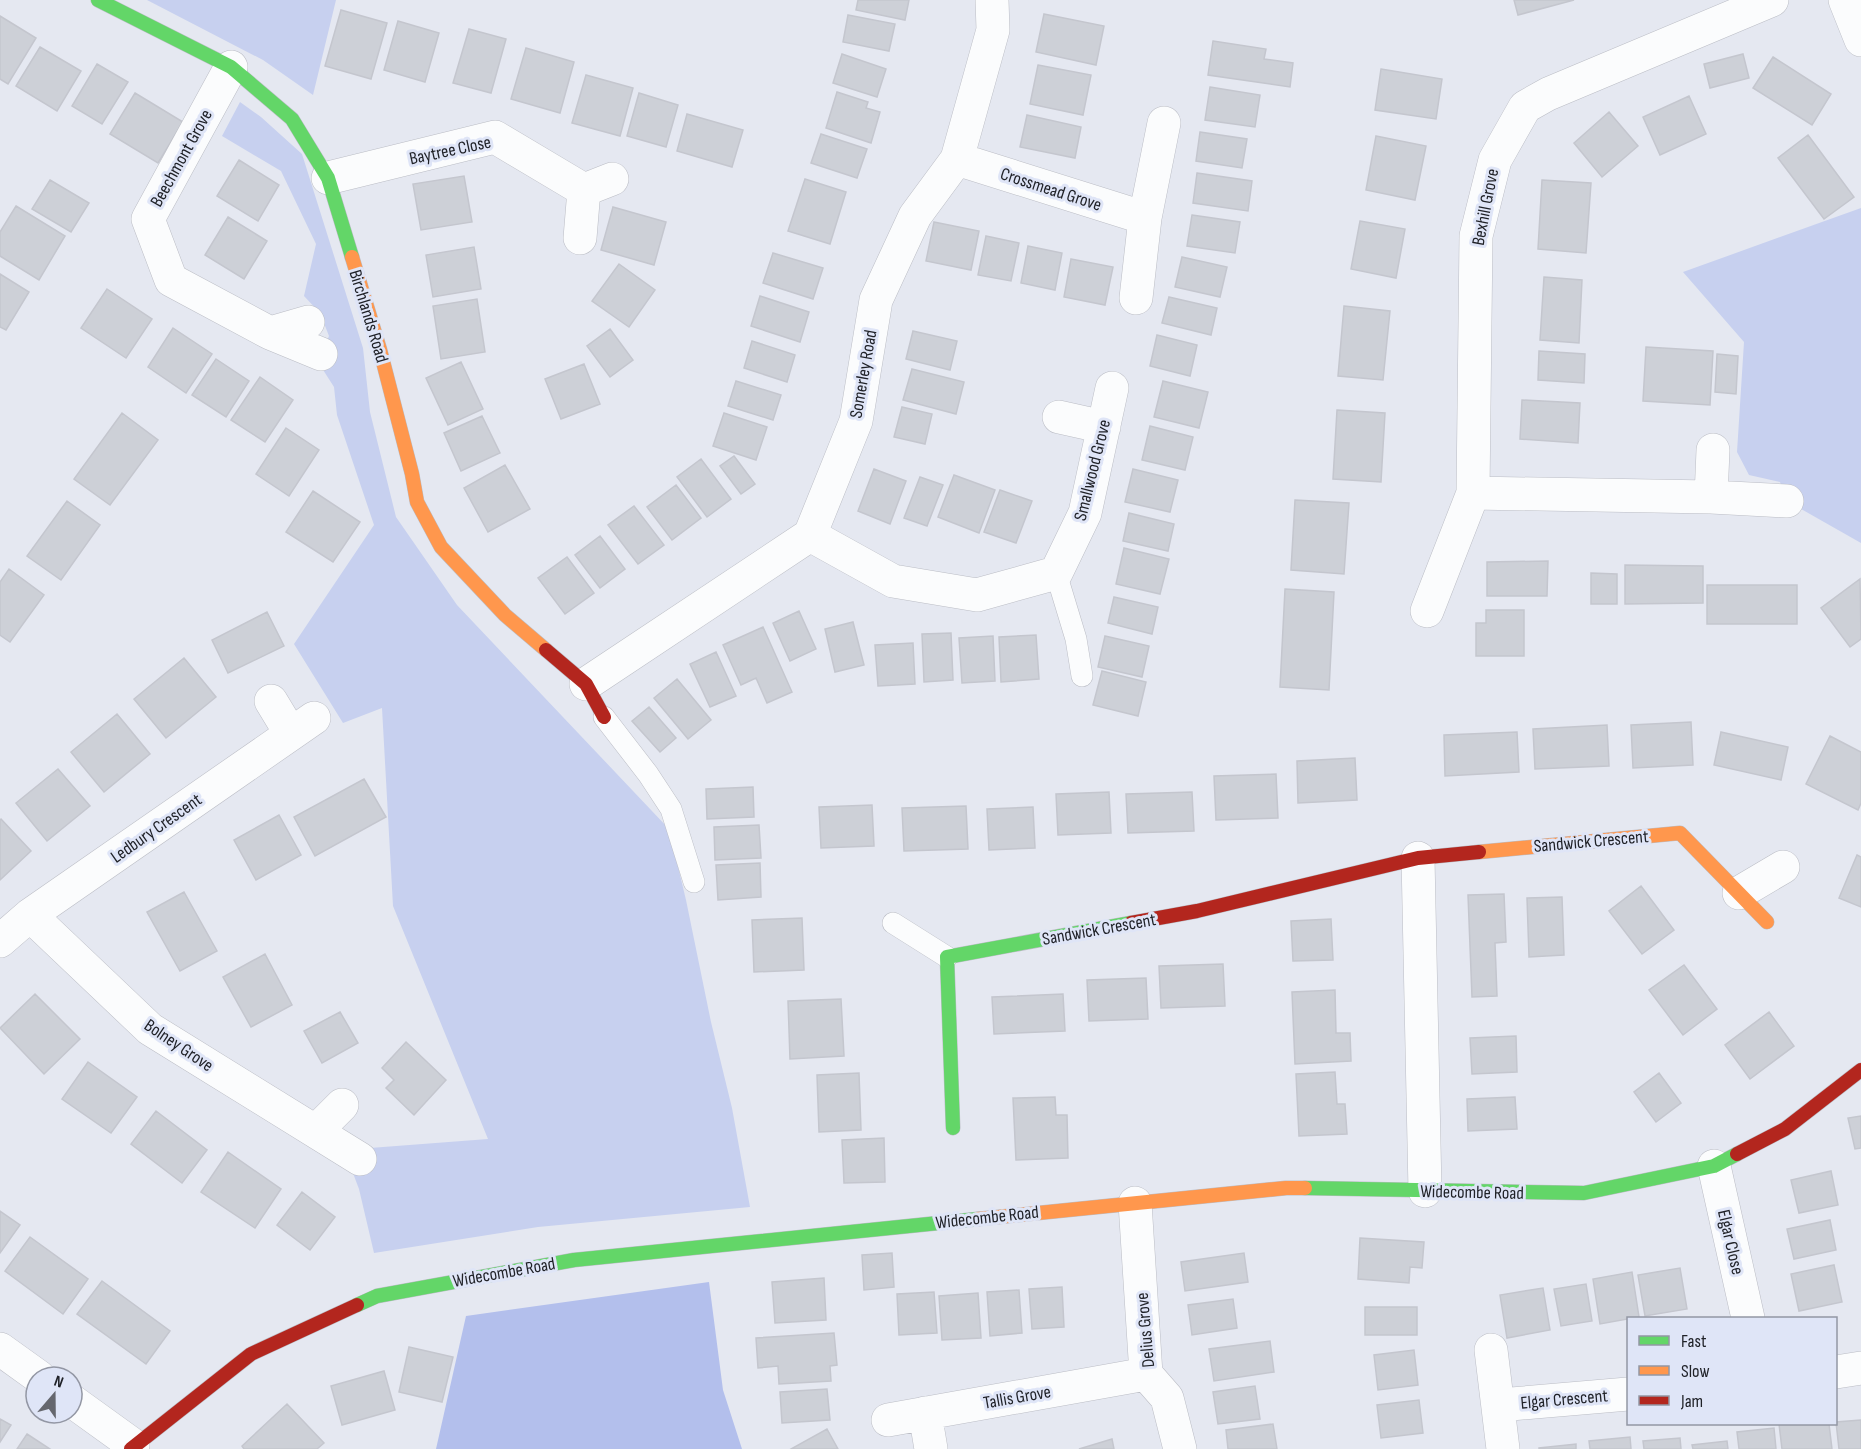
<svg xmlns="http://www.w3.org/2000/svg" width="1861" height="1449" font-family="'Sofia Sans Condensed',sans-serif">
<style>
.green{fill:#c7d0ef}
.forest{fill:#b3bfec}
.building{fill:#cdd0d7;stroke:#c4c6ce;stroke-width:1.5}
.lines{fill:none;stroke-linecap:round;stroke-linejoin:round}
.lane-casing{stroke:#bbbdc5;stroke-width:22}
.street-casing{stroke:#bbbdc5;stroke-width:34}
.fast-casing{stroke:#bbbdc5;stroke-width:15}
.slow-casing{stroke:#bbbdc5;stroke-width:15}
.jam-casing{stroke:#bbbdc5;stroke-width:15}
.lane{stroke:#fbfcfd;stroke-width:21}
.street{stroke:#fbfcfd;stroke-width:33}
.fast{stroke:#63d668;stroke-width:14}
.slow{stroke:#ff974d;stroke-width:14}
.jam{stroke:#b3261e;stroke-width:14}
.labels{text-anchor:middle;stroke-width:6;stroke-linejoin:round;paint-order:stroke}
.street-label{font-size:18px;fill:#202228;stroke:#dfe5f7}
</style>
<rect width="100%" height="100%" fill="#e5e8f1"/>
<path class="green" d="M147,0H336L313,95L263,60Z
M240,102L261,117L302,154L363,348L370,412L396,517L457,605L669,829L686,900L711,1022L732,1108L750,1207L538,1227L374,1253L359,1189L351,1168L370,1148L488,1139L393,906L382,708L343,723L294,644L374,525L337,415L334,387L318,362L329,336L320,313L304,296L316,244L281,171L222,136Z
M1861,208V543L1787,501L1780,482L1749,475L1737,452L1744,342L1683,272Z"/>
<path class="forest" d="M709,1282L723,1390L742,1449H436L466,1316Z"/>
<path class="building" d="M858,0H909L905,20L856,10Z
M1514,0H1574L1518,15Z
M341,10L387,23L371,79L325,66Z
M1044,14L1104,26L1096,65L1036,52Z
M848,15L895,24L889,51L843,42Z
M0,16L36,38L8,84L0,79Z
M398,21L439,33L425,82L384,70Z
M469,29L506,39L491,93L453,83Z
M1213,41L1266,49L1264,59L1293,63L1290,87L1208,75Z
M40,47L81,71L57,111L16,86Z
M526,48L574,62L560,113L511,99Z
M842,54L886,69L877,97L833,83Z
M1743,54L1749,78L1710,88L1704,64Z
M1773,57L1831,94L1812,125L1753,88Z
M97,64L128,82L102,124L72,106Z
M1038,65L1091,75L1083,115L1030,104Z
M1381,69L1442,79L1436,119L1375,110Z
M586,75L633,88L620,136L572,123Z
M1210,87L1260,95L1255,127L1205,120Z
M837,92L868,102L866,108L880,112L871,143L826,128Z
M135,93L183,122L158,163L110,134Z
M639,93L678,105L666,147L627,136Z
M1689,96L1706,134L1660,155L1643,117Z
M1609,112L1638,146L1602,177L1574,143Z
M687,114L743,130L732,167L677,151Z
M1027,115L1081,127L1075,158L1020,147Z
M1200,132L1247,139L1242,168L1196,161Z
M821,134L867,149L857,178L811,163Z
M1808,135L1854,197L1824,219L1778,158Z
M1376,136L1426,146L1415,200L1366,190Z
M239,160L279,185L258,221L217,196Z
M1197,173L1252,181L1248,211L1193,203Z
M464,176L472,222L421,230L413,184Z
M805,179L846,192L830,244L788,231Z
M50,180L89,203L71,232L32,209Z
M1542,180L1591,183L1586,253L1538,249Z
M16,206L65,236L39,280L0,256V232Z
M613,207L666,222L654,265L601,250Z
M1192,215L1240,222L1235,253L1187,246Z
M228,217L267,241L244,279L205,255Z
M1360,221L1405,229L1396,278L1351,269Z
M934,222L979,231L971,270L926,261Z
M986,236L1019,243L1011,281L978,275Z
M1028,246L1062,253L1055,290L1021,283Z
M474,247L481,289L433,297L426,255Z
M773,253L823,268L813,299L763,283Z
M1182,257L1227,267L1220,297L1175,287Z
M1071,259L1113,267L1105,305L1064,297Z
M619,264L655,290L629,327L592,301Z
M0,274L29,292L6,330L0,327Z
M1544,277L1582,280L1579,343L1540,340Z
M107,289L152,319L126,358L81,328Z
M760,296L809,312L800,342L751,326Z
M1169,297L1217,308L1211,335L1162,323Z
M477,299L485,352L441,359L433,306Z
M1344,306L1390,311L1383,380L1338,376Z
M173,328L212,354L186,393L148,367Z
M610,329L633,360L610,377L587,346Z
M913,331L957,341L950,370L906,359Z
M1157,335L1197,345L1190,376L1150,366Z
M752,341L795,355L787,382L744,368Z
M1646,347L1713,351L1710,405L1643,401Z
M1539,351L1585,354L1584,383L1538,380Z
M1717,354L1738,356L1736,394L1715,392Z
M216,359L249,381L226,417L192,395Z
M461,362L483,409L448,425L426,378Z
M584,364L600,404L561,419L545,379Z
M912,369L964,382L956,414L903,400Z
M260,377L293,400L265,442L231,420Z
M736,381L781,395L773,420L728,406Z
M1163,381L1208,392L1199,428L1154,417Z
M1522,400L1580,403L1578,443L1520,439Z
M902,407L932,414L925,444L894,437Z
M1337,410L1385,413L1381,482L1333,479Z
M122,413L158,440L110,505L74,479Z
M724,413L767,427L756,460L713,446Z
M482,416L500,453L461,471L444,433Z
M1150,426L1193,437L1185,470L1142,460Z
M286,428L319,450L289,496L256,474Z
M734,456L755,484L741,494L720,466Z
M701,459L731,499L707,517L677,477Z
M505,465L530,509L488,532L464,488Z
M874,469L906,481L890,524L858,511Z
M1133,469L1178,480L1170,512L1125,502Z
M954,475L995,490L979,533L938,517Z
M920,477L943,485L927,526L904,518Z
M676,485L701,518L672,540L647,507Z
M1000,490L1032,501L1016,543L984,532Z
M313,491L360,522L333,562L286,532Z
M1295,500L1349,503L1344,574L1291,570Z
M67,501L100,525L61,580L27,556Z
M634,506L664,545L638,564L608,525Z
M1129,513L1174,524L1168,551L1123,541Z
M600,536L625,569L600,588L575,555Z
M1124,548L1169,559L1160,594L1116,584Z
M567,557L594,593L565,614L538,578Z
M1548,561L1547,596H1487V562Z
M1625,565L1703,566V603L1625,604Z
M9,569L44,595L10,642L0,635V582Z
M1591,573L1617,574V604H1591Z
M1860,579L1861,639L1850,647L1821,608Z
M1707,585H1797V624H1707Z
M1285,589L1334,592L1329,690L1280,687Z
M1114,597L1158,607L1152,634L1108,623Z
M1486,610H1524V656H1476V623H1486Z
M799,611L816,649L790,661L773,623Z
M267,612L284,646L228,673L212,640Z
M853,622L864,665L835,672L825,629Z
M763,627L792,692L767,703L756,678L741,685L723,645Z
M951,633L953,680L924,682L922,634Z
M1036,635L1039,679L1001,682L999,637Z
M993,636L995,681L962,683L959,638Z
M1105,636L1149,646L1142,677L1098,667Z
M913,643L915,684L878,686L875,645Z
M716,652L736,696L710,707L690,664Z
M184,658L216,697L166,738L134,699Z
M1102,671L1146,682L1138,716L1093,705Z
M677,679L711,720L688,739L654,698Z
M649,707L676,738L660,752L632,721Z
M117,714L150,754L104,792L71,752Z
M1691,722L1693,765L1633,768L1631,725Z
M1607,725L1609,766L1535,769L1533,729Z
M1517,732L1519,772L1445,776L1444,735Z
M1721,732L1788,747L1781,780L1714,765Z
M1830,736L1861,752V803L1858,810L1806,784Z
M1355,758L1357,800L1298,803L1297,761Z
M58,769L90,806L47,841L16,803Z
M1276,774L1278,818L1216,820L1214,776Z
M364,779L386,817L315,856L294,817Z
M753,787L754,817L707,819L706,789Z
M1109,792L1111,833L1058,835L1056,794Z
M1192,792L1194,831L1128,833L1126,794Z
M872,805L874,846L821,848L819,807Z
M966,806L968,849L904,851L902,808Z
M1033,807L1035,848L989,850L987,809Z
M279,815L301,855L256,880L234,840Z
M1,819L31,851L0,880V820Z
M759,825L761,858L715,860L714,827Z
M1857,855L1861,857V907L1839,898Z
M760,863L761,897L718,900L716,865Z
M1641,886L1674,930L1642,954L1609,911Z
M184,892L217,951L180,971L147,912Z
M1504,894L1506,942L1495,943L1497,996L1472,997L1468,895Z
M1562,897L1564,955L1529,957L1527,898Z
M802,918L804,970L754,972L752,920Z
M1331,919L1333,960L1293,961L1291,921Z
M265,954L292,1005L251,1027L223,977Z
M1223,964L1225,1006L1161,1008L1159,966Z
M1684,965L1717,1009L1683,1035L1649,990Z
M1146,978L1148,1019L1089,1021L1087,980Z
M1335,990L1336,1033H1350L1351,1061L1295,1064L1292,992Z
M35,994L80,1039L44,1074L0,1028Z
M1063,994L1065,1031L994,1034L992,997Z
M841,999L844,1056L790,1059L788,1001Z
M340,1012L358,1043L322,1063L304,1031Z
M1769,1012L1794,1046L1750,1079L1725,1045Z
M1516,1036L1517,1072L1472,1074L1470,1038Z
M406,1042L446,1080L414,1115L386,1088L394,1080L382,1068Z
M88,1062L137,1097L111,1133L62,1099Z
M1335,1072L1337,1104H1345L1347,1134L1299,1136L1296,1074Z
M859,1073L861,1130L819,1132L817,1075Z
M1659,1073L1681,1103L1656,1122L1634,1092Z
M1055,1097L1056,1115H1067L1068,1158L1016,1160L1013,1098Z
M1515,1097L1517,1129L1468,1131L1467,1099Z
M156,1111L207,1150L182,1183L131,1144Z
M1861,1116V1148L1855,1149L1848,1118Z
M884,1138L885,1182L844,1183L842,1140Z
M228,1152L281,1189L255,1228L201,1192Z
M1831,1171L1838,1205L1799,1213L1791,1180Z
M302,1192L335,1217L310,1250L277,1225Z
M0,1211L20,1225L0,1253Z
M1830,1220L1836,1250L1794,1259L1787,1229Z
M30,1237L88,1279L63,1314L5,1271Z
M1360,1238L1424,1242L1422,1268L1410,1267L1409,1283L1358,1279Z
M892,1253L894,1287L864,1290L862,1255Z
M1244,1253L1248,1282L1185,1291L1181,1262Z
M1834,1265L1842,1302L1799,1311L1791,1274Z
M1680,1268L1687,1309L1645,1316L1638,1275Z
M1632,1272L1639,1317L1600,1324L1593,1279Z
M824,1278L826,1320L775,1323L772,1282Z
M102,1281L170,1331L146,1364L77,1314Z
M1586,1284L1592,1321L1561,1326L1554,1289Z
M1062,1287L1064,1327L1032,1329L1029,1289Z
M1543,1288L1550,1330L1507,1338L1500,1295Z
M1019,1290L1022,1333L990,1336L987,1292Z
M934,1292L937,1333L899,1335L897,1294Z
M978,1293L981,1338L942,1340L939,1296Z
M1233,1299L1237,1328L1192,1335L1188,1305Z
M1365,1307H1417V1335H1365Z
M834,1333L837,1365L830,1366L831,1381L779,1384L778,1366L758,1368L756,1338Z
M1270,1341L1274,1372L1214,1381L1209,1349Z
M409,1347L453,1357L442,1402L399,1392Z
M1414,1350L1418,1385L1378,1390L1374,1355Z
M384,1371L395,1410L342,1425L331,1386Z
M1255,1386L1260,1419L1218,1424L1213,1392Z
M827,1389L830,1420L782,1423L780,1392Z
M1419,1400L1423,1433L1381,1438L1377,1405Z
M287,1404L324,1443L317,1449H244L242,1446Z
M0,1419L11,1425L0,1442Z
M1861,1420V1449H1839L1836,1422Z
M1273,1424L1277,1449H1228L1226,1430Z
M1779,1424H1829L1832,1449H1782Z
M1774,1428L1776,1449H1739L1737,1432Z
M827,1429L838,1449H791Z
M27,1434L50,1449H17Z
M1630,1437L1631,1449H1590L1589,1441Z
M1680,1438L1681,1449H1644L1643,1441Z
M1112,1439L1114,1449H1079Z
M1727,1441L1728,1449H1693L1692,1445Z
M1576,1444V1449H1539V1448Z"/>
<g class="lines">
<defs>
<path id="lane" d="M1056,573L1076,639L1082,676
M604,717L648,774L671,809L694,882
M893,923L947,957"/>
<path id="street" d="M1845,0L1861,40
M231,67L148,219L171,280L270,333
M957,159L1145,218
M328,178L495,137L584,190L580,238
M584,190L612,179
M1136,298L1145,218L1164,123
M308,322L270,333L321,354
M1059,417L1104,427
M1473,493L1711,497L1787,501
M1711,497L1713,450
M810,535L893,581L977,595L1056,573L1085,513L1112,388
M1427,611L1473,493L1476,236L1495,160L1525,107L1548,94L1772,0
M586,684L810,535L856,421L876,300L915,216L957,159L993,30L992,0
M271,701L291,734
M1418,858L1425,1191
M1739,893L1783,867
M30,915L150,1029L360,1159
M0,941L30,915L314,718
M316,1131L342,1105
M1714,1166L1748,1318
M1135,1203L1146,1374L1167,1398L1180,1449
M0,1349L39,1377
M1491,1350L1503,1449
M1836,1372L1861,1368
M72,1401L133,1445
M1499,1405L1628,1394
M925,1413L931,1449
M888,1420L1146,1374"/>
<path id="fast" d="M98,0L231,67L292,119L328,178L352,257
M953,1128L947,957L1131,923
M1305,1188L1584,1193L1714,1166L1737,1154
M357,1305L377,1296L574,1260L978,1219"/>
<path id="slow" d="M352,257L380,350L412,474L417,502L441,547L505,615L546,650
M1479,852L1680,833L1767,922
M978,1219L1286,1188H1305"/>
<path id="jam" d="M546,650L586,684L604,717
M1131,923L1197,911L1418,858L1479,852
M1737,1154L1785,1129L1861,1070
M131,1449L251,1354L357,1305"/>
</defs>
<use href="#lane" class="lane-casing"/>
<use href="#street" class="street-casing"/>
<use href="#fast" class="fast-casing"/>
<use href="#slow" class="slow-casing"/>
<use href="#jam" class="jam-casing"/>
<use href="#lane" class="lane"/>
<use href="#street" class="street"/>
<use href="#fast" class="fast"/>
<use href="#slow" class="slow"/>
<use href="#jam" class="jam"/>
</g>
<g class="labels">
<g class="street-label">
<text transform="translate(450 150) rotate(-12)" y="6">Baytree Close</text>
<text transform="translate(181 158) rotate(-61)" y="6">Beechmont Grove</text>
<text transform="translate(1051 189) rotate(18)" y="6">Crossmead Grove</text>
<text transform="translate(1485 207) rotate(-79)" y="6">Bexhill Grove</text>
<text transform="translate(369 316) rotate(73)" y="6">Birchlands Road</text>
<text transform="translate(863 374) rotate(-80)" y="6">Somerley Road</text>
<text transform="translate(1092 470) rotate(-76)" y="6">Smallwood Grove</text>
<text transform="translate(156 828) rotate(-35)" y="6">Ledbury Crescent</text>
<text transform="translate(1591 841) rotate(-5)" y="6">Sandwick Crescent</text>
<text transform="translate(1099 929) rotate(-10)" y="6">Sandwick Crescent</text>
<text transform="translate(179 1045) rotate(34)" y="6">Bolney Grove</text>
<text transform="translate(1472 1192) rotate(1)" y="6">Widecombe Road</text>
<text transform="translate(987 1217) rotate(-6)" y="6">Widecombe Road</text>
<text transform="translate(1731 1242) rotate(77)" y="6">Elgar Close</text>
<text transform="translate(504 1272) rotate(-10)" y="6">Widecombe Road</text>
<text transform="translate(1145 1330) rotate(-95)" y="6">Delius Grove</text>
<text transform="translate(1017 1397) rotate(-10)" y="6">Tallis Grove</text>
<text transform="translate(1564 1399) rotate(-5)" y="6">Elgar Crescent</text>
</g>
</g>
<rect x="1627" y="1317" width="210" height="108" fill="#dfe5f7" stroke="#9397a4" stroke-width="1.5"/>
<rect x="1639" y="1336" width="30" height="9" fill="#63d668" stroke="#9397a4" stroke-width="1.5"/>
<text x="1681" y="1347" font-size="18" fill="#202228">Fast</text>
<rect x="1639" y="1366" width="30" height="9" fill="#ff974d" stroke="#9397a4" stroke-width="1.5"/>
<text x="1681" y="1377" font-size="18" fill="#202228">Slow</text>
<rect x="1639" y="1396" width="30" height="9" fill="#b3261e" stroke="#9397a4" stroke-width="1.5"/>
<text x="1681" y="1407" font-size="18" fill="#202228">Jam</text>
<g transform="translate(54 1395) rotate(20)"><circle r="28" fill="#dfe5f7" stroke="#9397a4" stroke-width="1.5"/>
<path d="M0-4.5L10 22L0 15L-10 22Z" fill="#65676e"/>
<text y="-9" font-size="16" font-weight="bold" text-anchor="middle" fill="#202228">N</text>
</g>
</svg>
